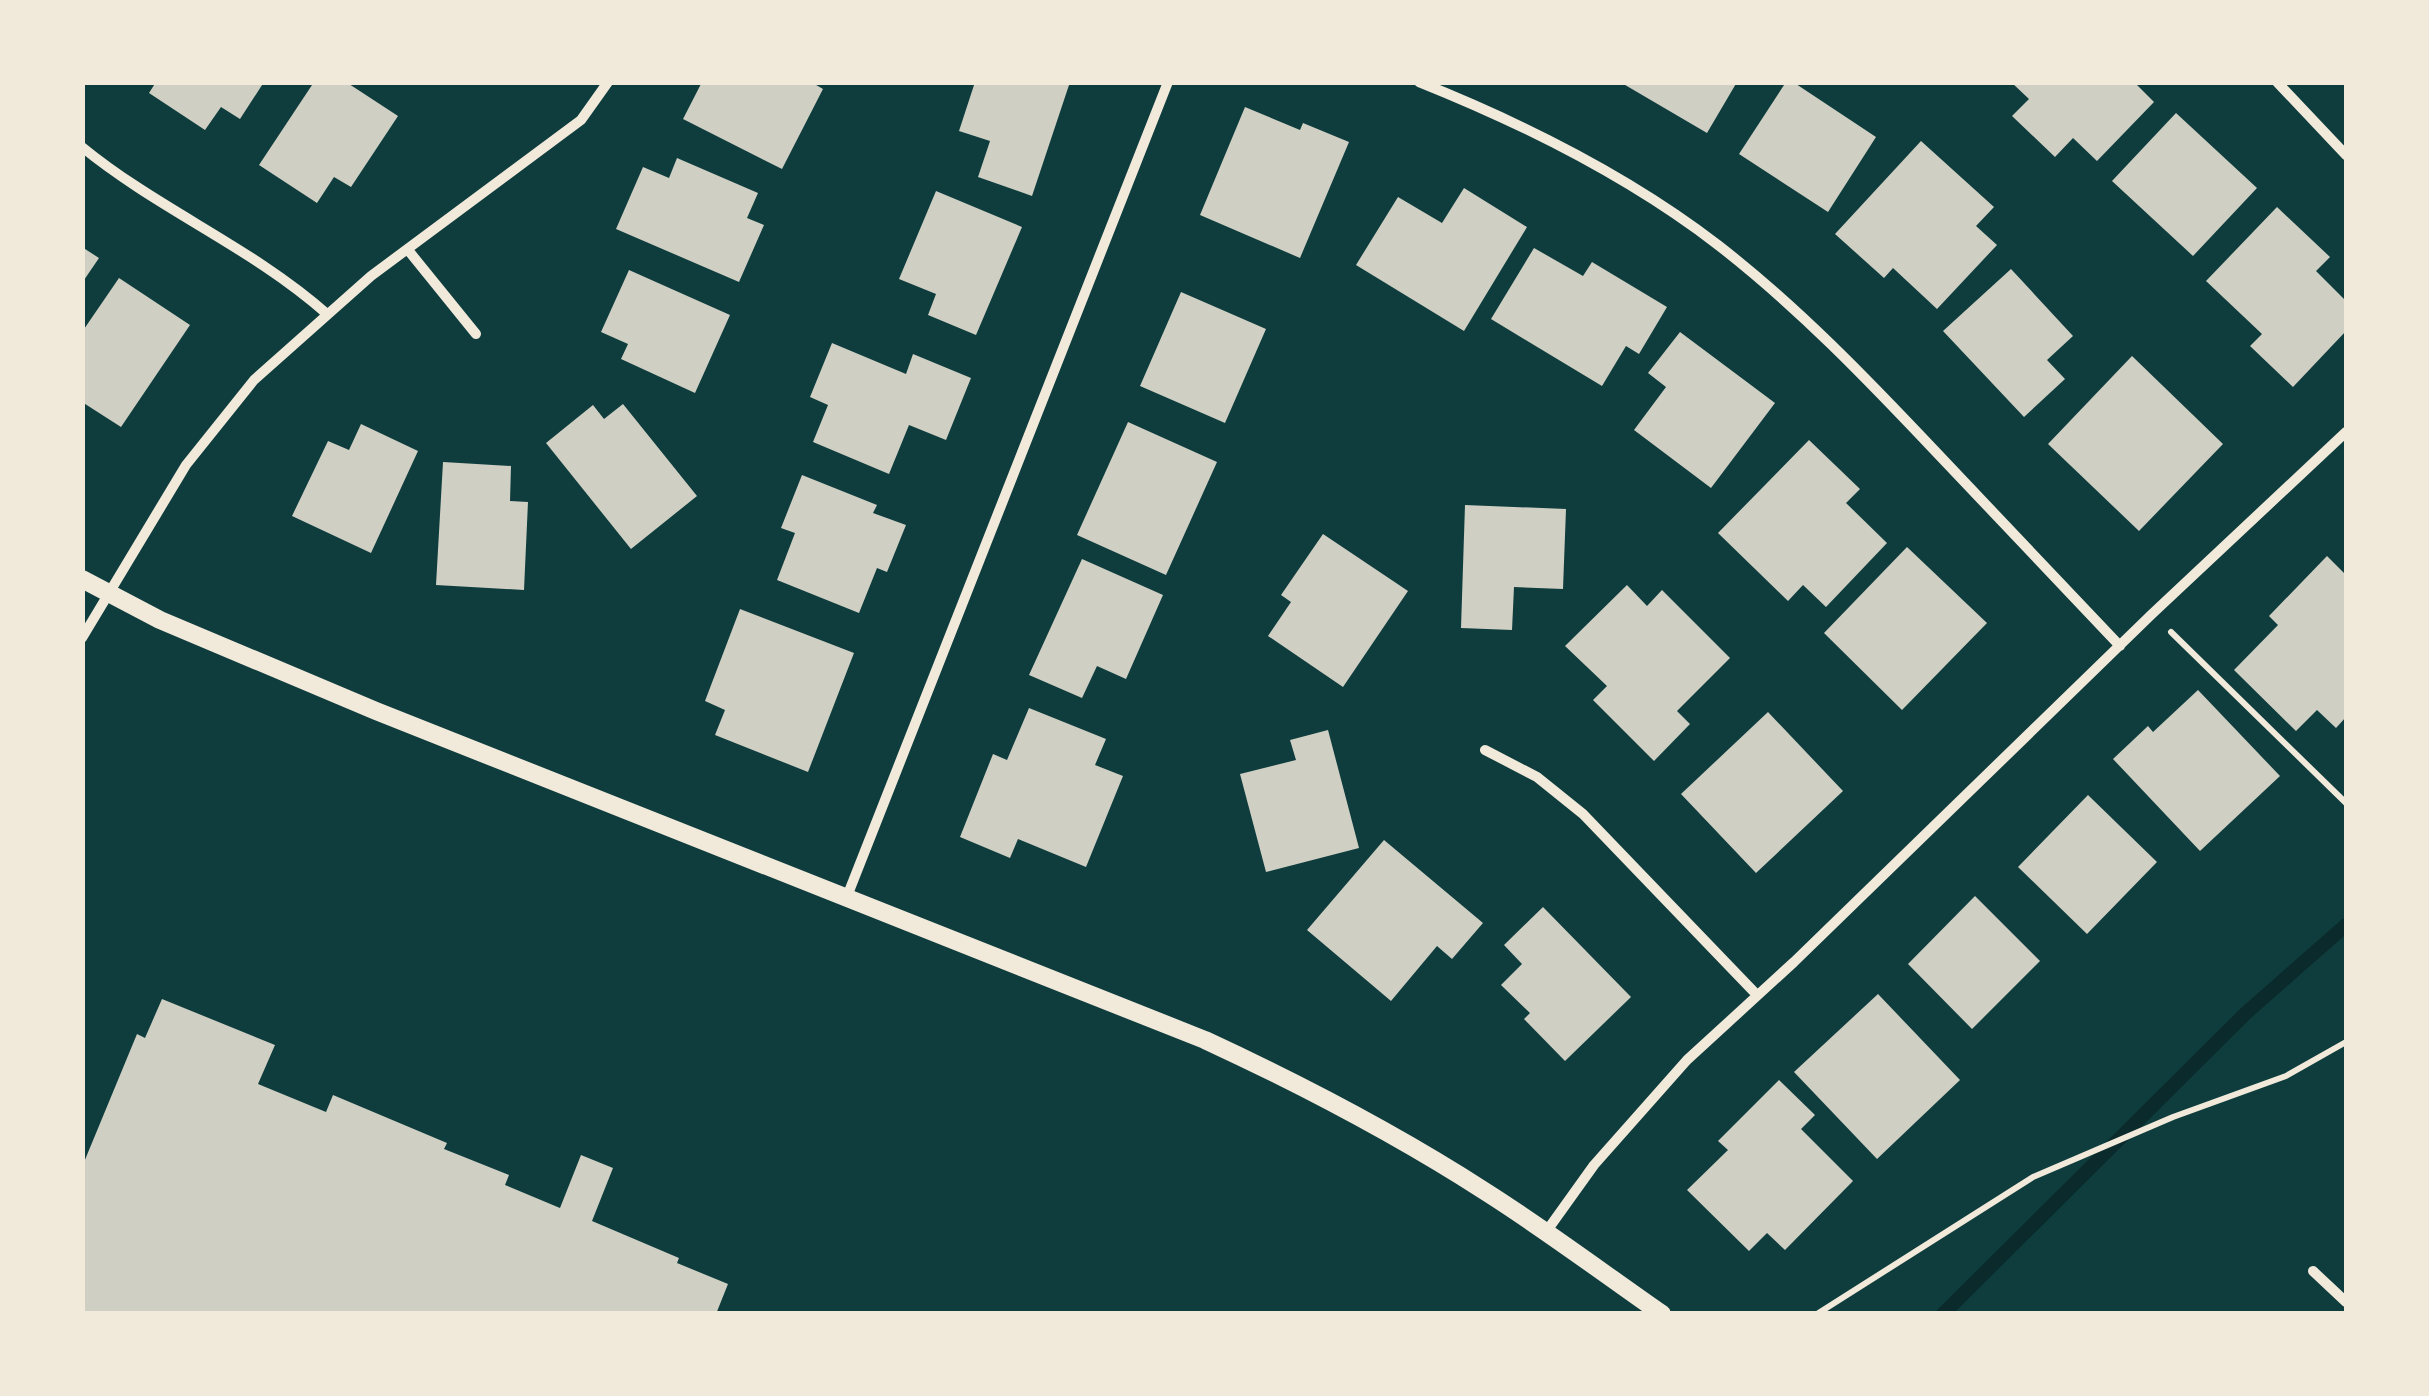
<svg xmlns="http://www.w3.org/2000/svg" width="2429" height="1396" font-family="'Archivo Narrow',sans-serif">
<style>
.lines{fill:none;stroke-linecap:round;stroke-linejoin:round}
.stream{stroke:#0a2a2b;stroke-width:14}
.building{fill:#cfcfc3}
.path{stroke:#f1e9da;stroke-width:6}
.minor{stroke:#f1e9da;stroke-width:10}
.tertiary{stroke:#f1e9da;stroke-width:18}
</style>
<rect width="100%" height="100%" fill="#0f3d3e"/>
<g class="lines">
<path class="stream" d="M1943,1314L2246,1013L2346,925"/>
</g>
<path class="building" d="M156,82H264L240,119L221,107L205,130L149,93Z
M314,82H346L398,116L351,187L334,177L317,203L259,165Z
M702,82H811L823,89L782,169L683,119Z
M975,82H1070L1032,196L978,177L990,141L959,131Z
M1620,82H1737L1707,133Z
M1786,82H1793L1876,137L1828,212L1739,154Z
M2011,82H2134L2154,102L2097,161L2073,138L2055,157L2012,116L2029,99Z
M1245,107L1300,130L1303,123L1349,142L1300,258L1200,215Z
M2176,113L2257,188L2193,256L2112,181Z
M1921,141L1994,207L1976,226L1997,245L1937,309L1893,268L1884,278L1835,234Z
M677,158L758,193L747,218L764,225L739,282L616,229L643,167L669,178Z
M1464,188L1527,227L1464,331L1356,265L1398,197L1442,223Z
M936,191L1022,227L976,335L928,315L936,294L899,279Z
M2277,207L2330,257L2316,271L2346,301V331L2293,387L2250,346L2262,334L2206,281Z
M82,247L99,258L82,283Z
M1534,248L1583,276L1592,262L1667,307L1639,354L1626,346L1602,386L1491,319Z
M2011,269L2073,336L2047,360L2065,379L2024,417L1943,331Z
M629,270L730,315L695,393L621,359L628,344L601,332Z
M119,278L190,325L121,427L82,402V332Z
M1181,292L1266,329L1225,423L1140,386Z
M1680,332L1775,403L1711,488L1634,430L1666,387L1648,373Z
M832,343L906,374L913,354L971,378L946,440L909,425L889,474L813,442L828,405L810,397Z
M2132,356L2223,444L2139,531L2048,444Z
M623,404L697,496L631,549L546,443L593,405L604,419Z
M1128,422L1217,462L1166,575L1077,535Z
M361,424L418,451L371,553L292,516L328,441L349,450Z
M1809,440L1860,489L1846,503L1887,543L1826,607L1803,585L1788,601L1718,533Z
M443,462L511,466L510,501L528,502L524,590L436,585Z
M802,475L877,505L873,513L906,525L887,572L877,568L859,613L777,580L795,533L781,528Z
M1465,505L1566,509L1563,589L1514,587L1512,630L1461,628Z
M1323,534L1408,591L1343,687L1268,636L1291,602L1281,595Z
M1907,547L1987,623L1902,710L1824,633Z
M2327,556L2346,575V717L2336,728L2317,710L2296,731L2234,670L2278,625L2269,616Z
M1082,559L1163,595L1126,679L1097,666L1082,698L1029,675Z
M1627,585L1647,606L1662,590L1730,658L1677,711L1690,724L1654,761L1593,700L1607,686L1565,646Z
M740,609L854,653L808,772L715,735L725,710L705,701Z
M2198,690L2280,776L2200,851L2113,759L2148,726L2153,732Z
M1029,708L1106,739L1095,765L1123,776L1086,867L1018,839L1010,858L960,837L993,754L1007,760Z
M1768,712L1843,791L1756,873L1681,794Z
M1328,730L1359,848L1266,872L1240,774L1296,760L1290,740Z
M2088,795L2157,862L2087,934L2018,867Z
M1384,840L1483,923L1452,959L1437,946L1391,1001L1307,930Z
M1975,896L2040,961L1972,1029L1908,964Z
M1543,907L1631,997L1565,1061L1524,1019L1530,1013L1501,985L1522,964L1504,945Z
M1878,994L1960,1080L1877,1159L1794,1072Z
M162,999L275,1045L258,1084L326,1112L333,1095L447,1143L444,1149L509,1175L505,1185L560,1208L581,1155L613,1168L592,1221L679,1258L677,1263L728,1284L716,1314H82V1167L137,1034L145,1038Z
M1779,1080L1815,1115L1801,1129L1853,1181L1785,1250L1767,1233L1749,1251L1687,1190L1728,1150L1718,1141Z"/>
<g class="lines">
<path class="path" d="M2171,632L2346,803
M1817,1314L2033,1177L2173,1117L2286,1076L2346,1042"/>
<path class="minor" d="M1419,82C1524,124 1627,175 1718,245C1798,307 1868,380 1937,453C1998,518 2059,582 2120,646
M2277,82L2346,155
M82,147C159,210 253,248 327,314
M408,250L476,334
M82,638L186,465L254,380L371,276L581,120L608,82
M1485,750L1537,777L1583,814L1757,995
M846,899L1168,82
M1546,1232L1594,1165L1687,1060L1794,962L2152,614L2346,432
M2313,1271L2346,1302"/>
<path class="tertiary" d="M82,579L160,620L376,711L1205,1040C1302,1085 1396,1134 1486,1192C1546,1230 1603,1273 1662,1314"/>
</g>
<rect width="2429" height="1396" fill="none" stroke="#f1e9da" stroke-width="170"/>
</svg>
